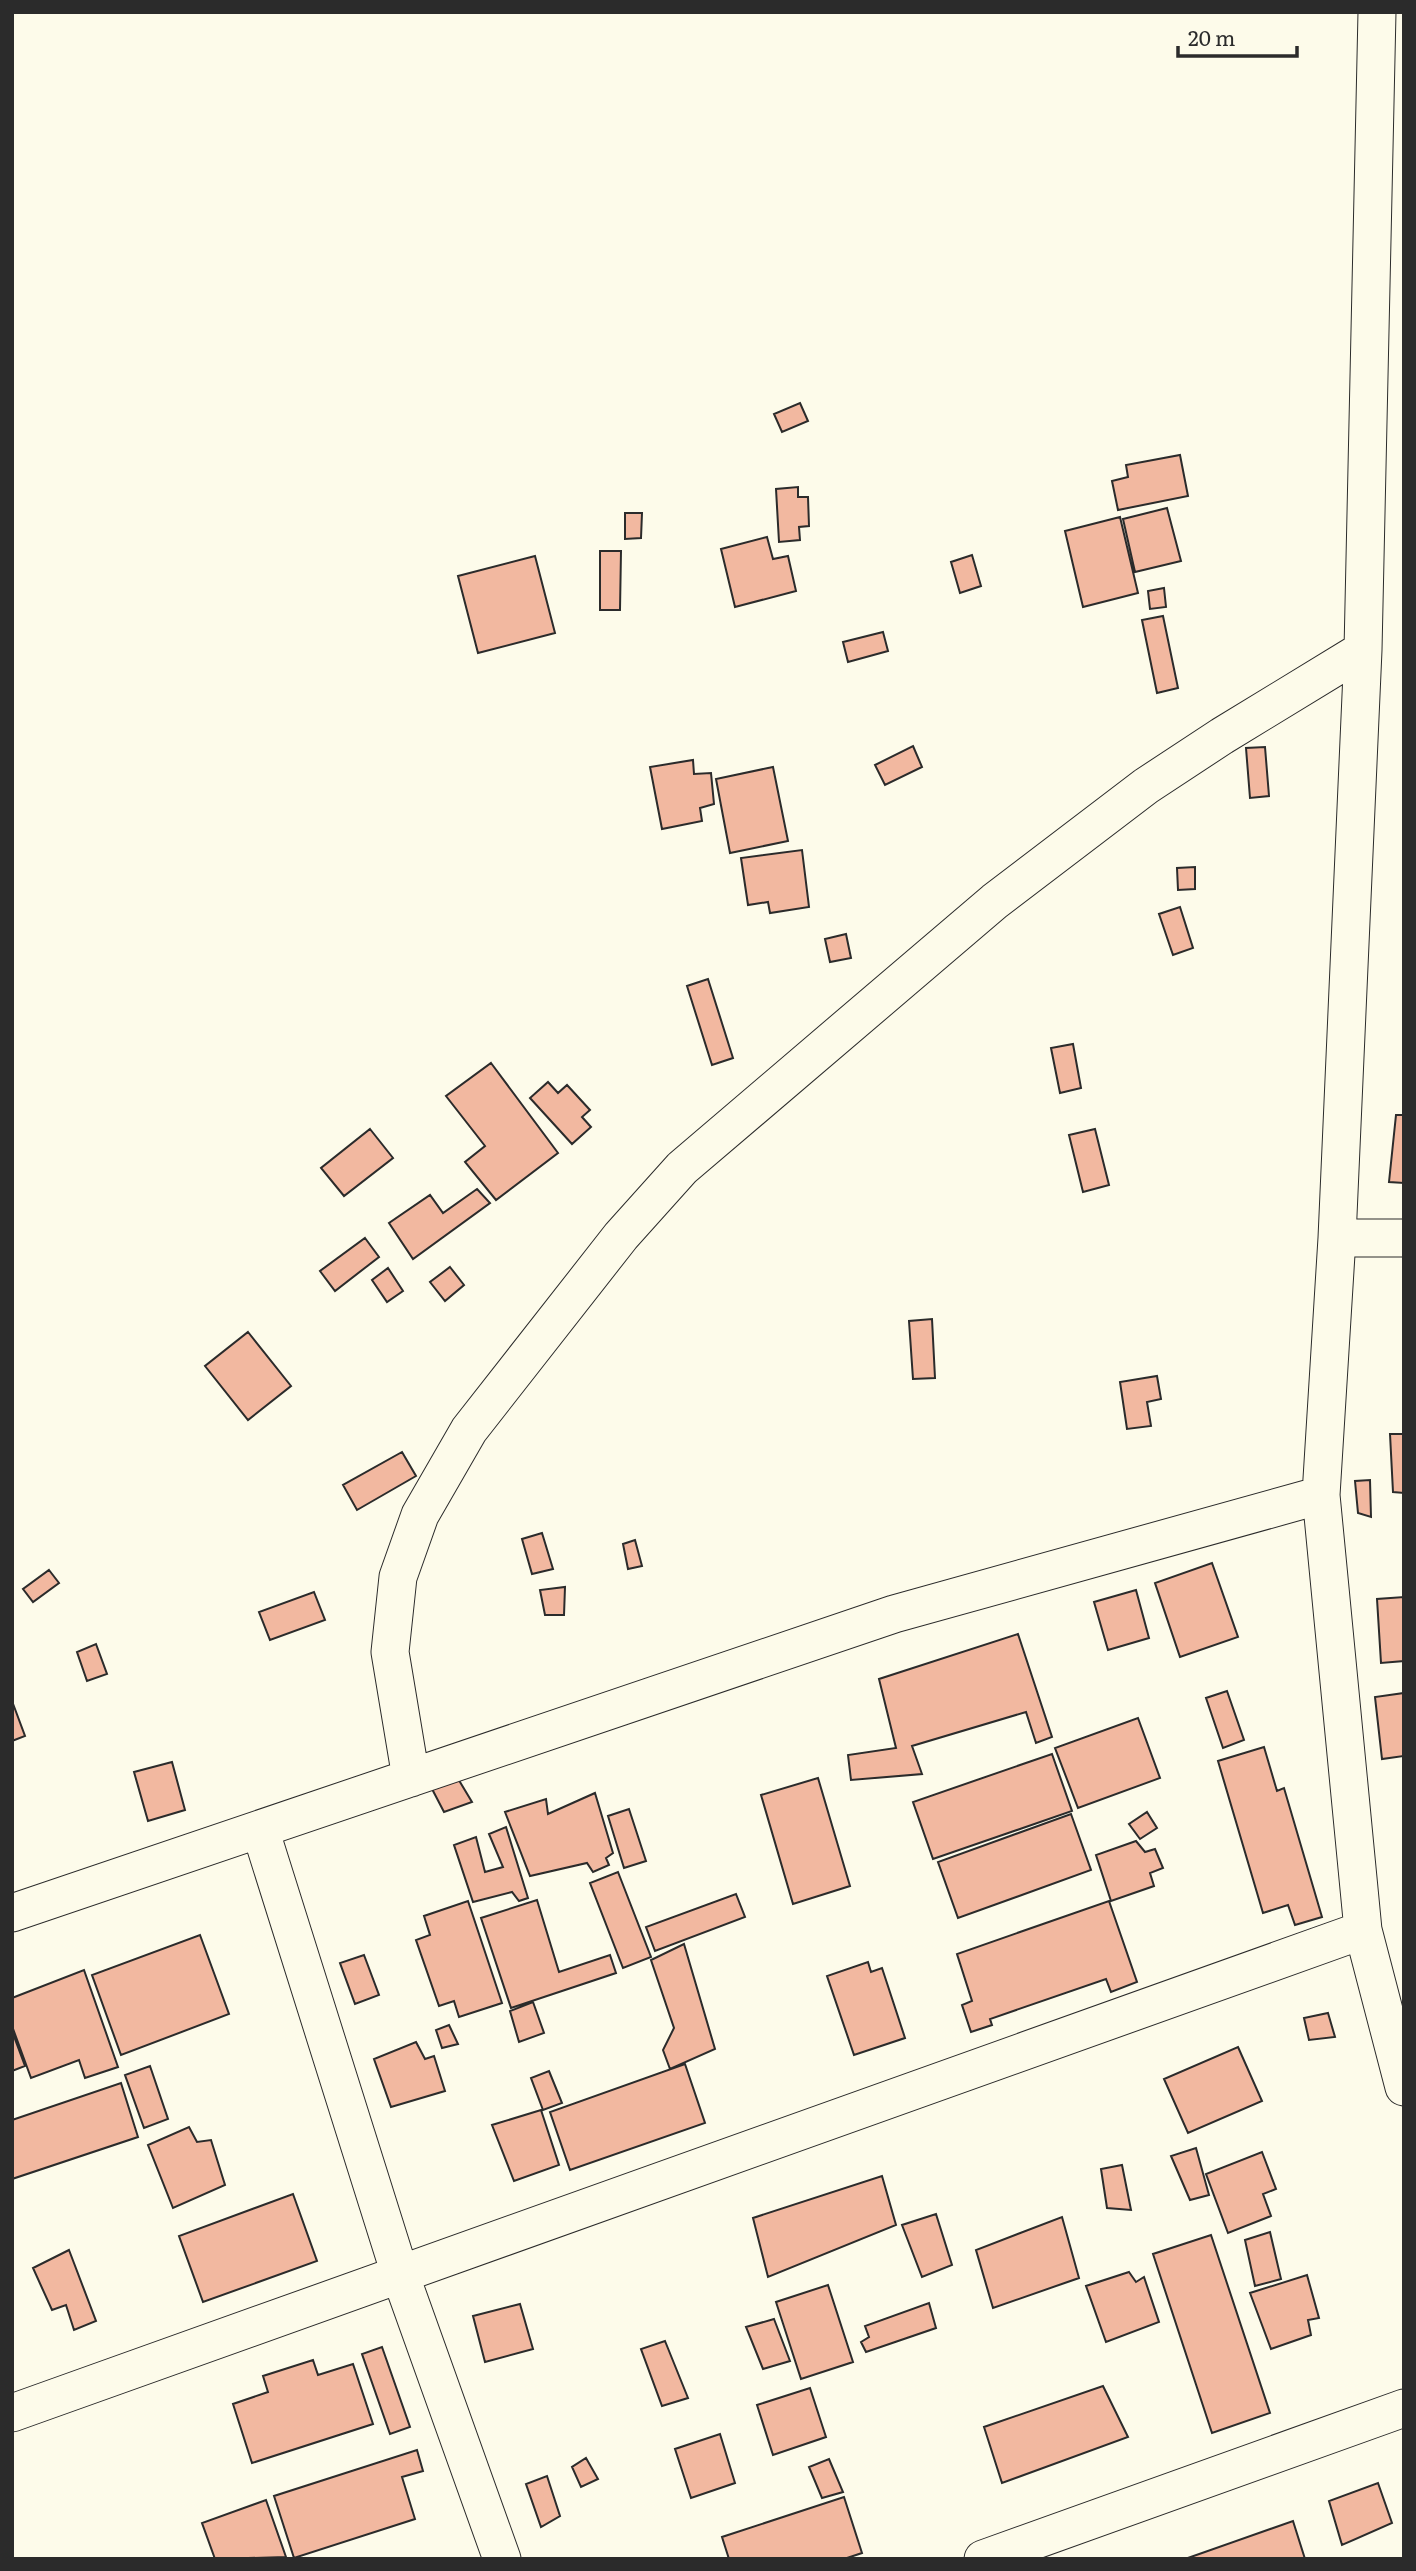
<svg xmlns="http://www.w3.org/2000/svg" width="1416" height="2571" font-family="Literata,serif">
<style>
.building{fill:#f2b8a0;stroke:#2b2b2b;stroke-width:2}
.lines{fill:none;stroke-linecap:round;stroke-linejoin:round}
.minor-casing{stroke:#2b2b2b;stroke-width:39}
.minor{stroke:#fdfbea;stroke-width:37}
</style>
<rect width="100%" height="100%" fill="#fdfbea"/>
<path class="building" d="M800,403L808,421L782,432L774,414Z
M1180,455L1188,496L1118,510L1112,481L1128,477L1126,465Z
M798,487V497H808L809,526L799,527L800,540L779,542L776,489Z
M1167,508L1181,561L1135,572L1123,519Z
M625,513H642L641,538L625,539Z
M1120,517L1138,593L1083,607L1065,531Z
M767,537L773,559L788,556L796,591L735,607L721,549Z
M600,551H621L620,610H600Z
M972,555L981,586L960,593L951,562Z
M535,556L555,633L478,653L458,576Z
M1164,588L1166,607L1150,609L1148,591Z
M1163,616L1178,688L1157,693L1142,620Z
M883,632L888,651L848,662L843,642Z
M913,746L922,767L885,785L875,765Z
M1265,747L1269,796L1250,798L1246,748Z
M693,760L694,774L711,773L714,804L700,808L702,821L662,829L650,767Z
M773,767L788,841L730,853L716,779Z
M802,850L809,907L770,913L768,902L748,905L741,858Z
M1195,867V889L1178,890L1177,868Z
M1180,907L1193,948L1173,955L1159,914Z
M846,934L851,958L830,962L825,939Z
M708,979L733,1058L712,1065L687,986Z
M1073,1044L1081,1088L1060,1093L1051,1048Z
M491,1063L558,1153L496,1200L465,1162L485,1146L446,1096Z
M548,1082L558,1093L567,1085L590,1110L582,1117L591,1127L572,1144L530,1098Z
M1396,1115H1404V1183L1389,1182Z
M370,1129L393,1158L344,1196L321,1168Z
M1095,1129L1109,1185L1083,1192L1069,1135Z
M477,1189L490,1203L413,1259L389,1223L430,1195L443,1213Z
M365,1238L379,1257L335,1291L320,1271Z
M450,1267L464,1285L445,1301L430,1282Z
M388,1268L403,1291L387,1302L372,1280Z
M932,1319L935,1378L913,1379L909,1321Z
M248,1332L291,1386L248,1420L205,1366Z
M1157,1376L1161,1399L1147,1402L1151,1426L1127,1429L1120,1382Z
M1390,1434H1404V1493L1393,1492Z
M402,1452L416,1476L357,1510L343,1485Z
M1370,1480L1371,1517L1358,1513L1355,1481Z
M542,1533L553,1569L532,1574L522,1539Z
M635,1540L642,1566L628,1569L623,1544Z
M1212,1563L1238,1637L1180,1657L1155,1583Z
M49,1570L59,1583L33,1602L23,1589Z
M565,1587L564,1615H545L540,1590Z
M1136,1590L1149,1638L1108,1650L1094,1602Z
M314,1592L325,1620L270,1640L259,1612Z
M1404,1597V1661L1381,1663L1377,1599Z
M1018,1634L1052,1737L1036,1743L1026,1712L912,1746L922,1774L851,1780L848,1755L896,1748L879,1679Z
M96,1644L107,1674L87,1681L77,1652Z
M1227,1691L1244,1740L1223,1748L1206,1698Z
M1404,1693V1756L1382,1759L1375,1697Z
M12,1701L25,1736L12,1741Z
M1138,1718L1160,1778L1078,1808L1055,1748Z
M1264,1747L1277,1791L1284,1788L1322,1917L1295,1925L1288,1905L1263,1913L1218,1761Z
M1052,1754L1072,1811L933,1859L913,1802Z
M172,1762L185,1810L148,1821L134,1772Z
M457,1777L472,1802L444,1812L430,1785Z
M818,1778L850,1886L793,1904L761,1795Z
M595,1793L613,1853L606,1858L609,1865L593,1872L587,1863L530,1876L505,1812L546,1799L548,1814Z
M629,1809L646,1861L624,1868L608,1816Z
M1147,1812L1157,1828L1140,1839L1129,1824Z
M1071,1814L1091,1870L958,1918L938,1862Z
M506,1827L528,1898L519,1901L512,1892L473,1902L454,1845L476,1837L485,1872L503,1867L489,1834Z
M1136,1841L1145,1852L1155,1849L1163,1868L1150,1873L1154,1886L1111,1901L1096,1855Z
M618,1872L651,1957L623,1968L590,1883Z
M736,1894L745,1917L655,1951L646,1927Z
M537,1900L559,1972L610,1955L616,1973L511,2008L481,1918Z
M468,1901L502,2003L459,2017L454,2001L439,2006L416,1940L430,1935L424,1916Z
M1109,1901L1137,1982L1111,1992L1106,1979L990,2019L992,2025L971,2032L962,2005L972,2001L957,1954Z
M200,1935L229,2014L121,2055L92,1975Z
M684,1944L715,2049L670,2069L663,2050L674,2028L651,1960Z
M364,1955L379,1995L355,2004L340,1963Z
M868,1962L871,1972L882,1968L905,2038L854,2055L827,1976Z
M84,1970L118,2067L85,2078L79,2060L31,2078L12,2026V1998Z
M533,2002L544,2033L519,2042L510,2011Z
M1328,2013L1335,2037L1309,2040L1304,2018Z
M449,2025L458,2044L442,2048L436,2030Z
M12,2031L25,2066L12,2071Z
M416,2042L425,2059L434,2056L445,2091L391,2107L374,2059Z
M1238,2047L1262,2101L1188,2133L1164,2079Z
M685,2064L705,2123L570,2170L550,2112Z
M150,2066L168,2119L144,2128L125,2075Z
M549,2071L562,2103L543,2110L531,2078Z
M121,2083L138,2137L12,2179V2120Z
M541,2110L559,2165L514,2181L492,2125Z
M189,2127L197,2142L211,2140L225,2185L173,2208L148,2145Z
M1196,2148L1209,2195L1190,2200L1171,2156Z
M1262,2152L1276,2189L1263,2194L1271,2216L1228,2233L1206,2174Z
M1122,2165L1131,2210L1107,2208L1101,2169Z
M882,2176L896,2225L768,2277L753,2218Z
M293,2194L317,2261L203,2302L179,2236Z
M936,2214L952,2265L922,2277L902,2225Z
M1062,2217L1079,2278L993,2308L976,2250Z
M1270,2232L1281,2279L1255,2286L1245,2240Z
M1211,2235L1270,2413L1212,2433L1153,2254Z
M69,2250L96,2321L74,2330L66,2305L52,2310L33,2268Z
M1129,2272L1136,2282L1144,2277L1159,2322L1106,2342L1086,2286Z
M1307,2275L1319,2318L1308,2320L1311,2335L1271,2349L1250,2293Z
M828,2285L853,2362L801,2379L776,2302Z
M929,2303L936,2328L866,2352L861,2342L869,2337L865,2326Z
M520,2304L533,2349L485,2362L473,2316Z
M774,2319L790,2361L763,2369L746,2327Z
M665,2341L688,2398L662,2406L641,2349Z
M382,2347L410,2427L390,2434L362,2354Z
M313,2360L318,2375L353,2364L373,2424L252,2463L233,2404L268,2392L263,2376Z
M1103,2386L1128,2437L1002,2483L984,2427Z
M810,2388L826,2437L773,2455L757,2405Z
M720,2434L735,2483L691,2498L675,2449Z
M417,2450L423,2471L402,2477L415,2519L294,2558L274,2496Z
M586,2458L598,2479L581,2487L572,2467Z
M829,2459L843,2492L822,2498L809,2467Z
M547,2476L560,2516L541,2527L526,2484Z
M1378,2483L1392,2523L1342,2545L1329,2501Z
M844,2497L862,2553L844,2559H729L722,2537Z
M266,2500L286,2557L215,2559L202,2523Z
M1293,2521L1305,2559H1185Z"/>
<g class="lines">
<defs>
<path id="minor" d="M1377,12L1363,650L1337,1238L1321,1495L1363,1930L1404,2087
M1337,1238H1404
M411,1778L390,1652L398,1577L420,1515L469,1430L621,1236L682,1168L995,901L1146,786L1222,736L1363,650
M260,1829L400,2274L502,2559
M12,1913L894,1614L1321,1495
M12,2413L1363,1930
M983,2559L1404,2408"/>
</defs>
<use href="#minor" class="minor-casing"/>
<use href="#minor" class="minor"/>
</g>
<rect width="1416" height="2571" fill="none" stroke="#2b2b2b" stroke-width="28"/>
<path d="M1178 46v10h119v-10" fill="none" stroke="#2b2b2b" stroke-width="3.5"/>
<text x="1188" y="46" font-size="21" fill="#2b2b2b" stroke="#fdfbea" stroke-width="5" paint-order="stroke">20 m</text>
</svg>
